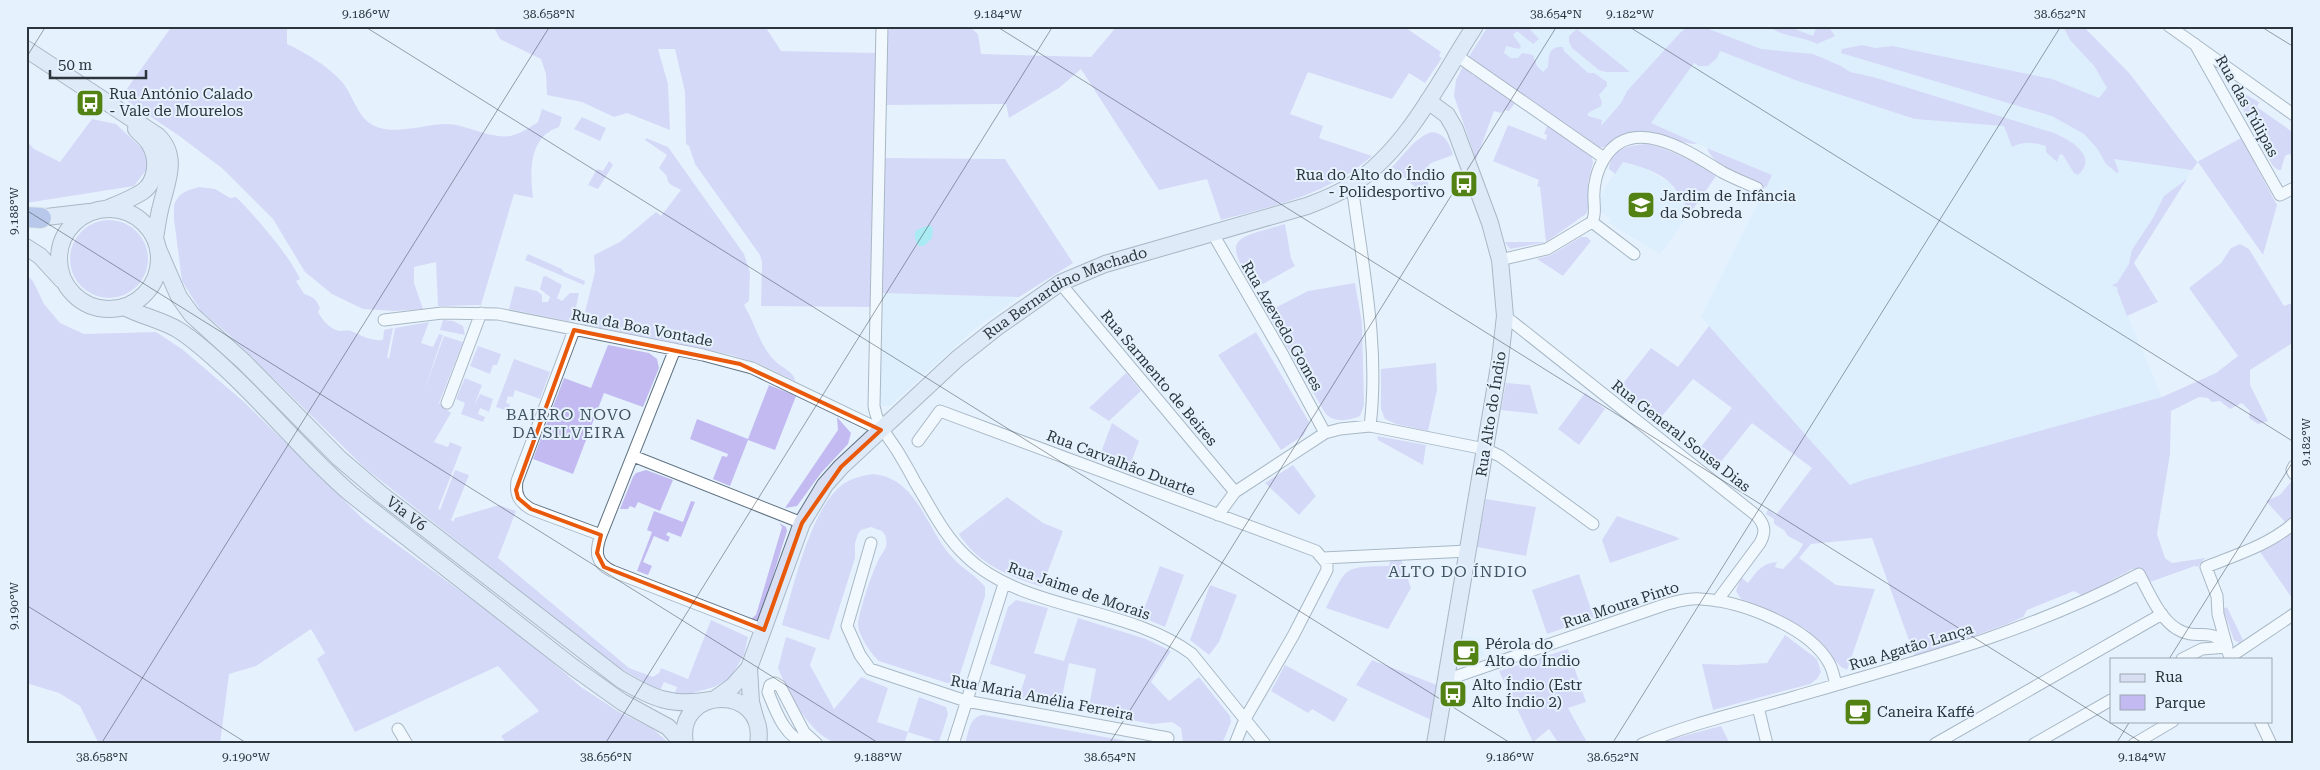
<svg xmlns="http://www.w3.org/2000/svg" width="2320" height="770" font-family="'Roboto Serif',serif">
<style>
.built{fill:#d3e9fd}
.green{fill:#c2baf1}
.water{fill:#5fdfe6}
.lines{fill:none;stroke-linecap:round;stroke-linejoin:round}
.street-casing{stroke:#5e7182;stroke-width:13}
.secondary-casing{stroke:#5e7182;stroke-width:18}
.highway-casing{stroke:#d1d3d4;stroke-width:22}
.street{stroke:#fff;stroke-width:11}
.secondary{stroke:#d8dff2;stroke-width:16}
.highway{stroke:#7e94d2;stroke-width:20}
.marked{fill:none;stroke:#e8590c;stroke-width:4;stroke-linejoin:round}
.ticks{fill:none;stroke:#2c353c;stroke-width:1;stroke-opacity:0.45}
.labels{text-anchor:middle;stroke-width:4;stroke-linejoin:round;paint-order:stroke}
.poi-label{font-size:15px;fill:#2c353c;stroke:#e5f2fd;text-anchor:start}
.street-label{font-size:15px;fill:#2c353c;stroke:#e5f2fd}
.neighbourhood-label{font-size:16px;letter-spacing:1px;fill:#435565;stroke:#e5f2fd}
.neatline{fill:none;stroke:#2c353c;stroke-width:2}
.ticks-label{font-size:12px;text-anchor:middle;fill:#2c353c}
</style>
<rect width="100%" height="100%" fill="#e5f2fd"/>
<path class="built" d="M1488,26H2083L2130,74L2197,162L2117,290L2162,397L1863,480L1850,486L1701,317L1772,175L1651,124L1613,137L1481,36Z
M1623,162L1645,168L1670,183L1681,201L1691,212L1660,254L1609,223L1611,219L1597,209L1604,189Z
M882,293L1019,297L973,330L890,406H879Z
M1462,636L1479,639L1485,656L1470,661L1459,652Z"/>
<path class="green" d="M172,26H287V44C308,54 328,66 343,83C353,96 357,115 371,124C391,137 424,124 446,124C467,124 489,139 510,136C520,134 529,128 538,122L542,109L562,117L559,127C528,137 530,173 533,198L514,194L481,305L438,306L436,262L414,267V283L423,309L395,311L363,309L332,294L305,272L273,219L223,169L178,135L121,97Z
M493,26H765L781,51L876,53L870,307L761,306L762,262L760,255L695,164L689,146L686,144L685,92L675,49H658L668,84L670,130L627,113L614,117L582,102L547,95L546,74L541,59L500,39Z
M890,26H969L978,34L981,54L1091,57L1117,26H1403L1441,52L1439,56L1442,58L1425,83L1409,73L1392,99L1308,72L1290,114L1323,126L1319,138L1372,156C1327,195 1277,205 1221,220L1207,179L1159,190L1081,69L1059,88L1009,118L1006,104L886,105L887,34Z
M1488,26H1527L1539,39L1533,44L1517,31L1513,35L1521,46L1519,49L1506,46L1504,53L1511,58H1518L1522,53L1533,55L1537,66L1543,72L1548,67C1549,56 1548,46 1563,47L1564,51L1588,73H1594L1607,82V86L1599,95L1602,102L1601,106L1588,113V116L1602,120L1601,126L1621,103L1627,91L1679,34L1688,26L1706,28L1761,49L1813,54L1841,66L1850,72L1873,77L2054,133C2070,140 2099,156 2078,175L2074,173L2063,155L2060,154L2057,162L2046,152V146C2033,142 2024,141 2012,147L2004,126L1915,119L1798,81L1720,51L1717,58L1708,66H1699L1694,63L1651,123L1698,144C1678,145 1660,129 1640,133C1634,134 1626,136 1620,138C1611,142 1606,150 1595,147L1468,58Z
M1770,26H1787L1813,36L1817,26H1828L1835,36L1817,44C1803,36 1779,37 1770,26Z
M2063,26H2083L2130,74L2197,162L2241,138L2277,205L2263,255L2198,162L2192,170L2114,159L2119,172L2117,173L2106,164L2097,148L2084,134L2052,116L1841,53L1842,49L1862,45L1875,48L1892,46L2052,79L2099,98L2107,88L2095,67L2070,40Z
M1577,29L1630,72H1606L1599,70L1572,48L1569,42V36Z
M1463,66L1473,73L1472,75L1478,77L1515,103L1509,111L1505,110L1501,113L1494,111L1476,160L1454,96L1456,80Z
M2245,94L2259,102L2257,107L2294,133V157L2289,154L2285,156L2281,170H2278L2273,166L2240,104L2239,98Z
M582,117L606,128L600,141L574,129Z
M92,119L116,124L147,153V169L134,186L26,203V140L34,149L60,162Z
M1550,123L1591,153L1593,163L1588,182L1589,206L1586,214L1546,242L1510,249L1505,242H1546L1540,187L1537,186L1539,180L1493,161L1508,125L1546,140L1547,135L1544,134L1547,126Z
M1432,132C1445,134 1449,142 1453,155L1431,163L1427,167L1429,199L1392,167C1404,155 1415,137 1432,132Z
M646,138L668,147L744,254L750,272L749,301L744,305C755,323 759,344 774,360C780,367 795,372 795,381L757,363L731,355L582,324L595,272L594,255L620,242L656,212L661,216L681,190C675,186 667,186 667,176L659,168L667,155L645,140Z
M1647,144C1673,150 1694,162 1716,176L1691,212C1682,202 1678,191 1670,183C1658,171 1639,166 1623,162L1615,174L1609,169C1610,149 1630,145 1647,144Z
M1707,148L1772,175L1766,188C1749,180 1712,166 1707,148Z
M885,158L1005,159L1073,263L1019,297L882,293Z
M609,161L613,165L598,189L588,185L597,169L603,171Z
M2187,179L2134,263L2158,302L2127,316L2117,290L2118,288L2112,285L2117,283L2129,264L2132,250L2153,218L2164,196Z
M199,187L215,189L230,198L236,197L240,201C256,217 292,259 300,279L296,281L304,294C312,296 317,300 320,308L318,312C323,321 329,328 339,331C343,331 347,330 351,331C363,336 370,341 383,340L384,330L393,328L387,357L389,359L395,328L429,322L421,343L433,347L439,334L443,335L424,391L444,336L463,342L439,403L451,413L434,442L448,447L450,442L462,447L438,509L440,510L455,470L469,475L451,520L453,522L455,518L499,505L516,511L498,558L629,668L653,677L659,673L661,668L688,679L711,620L748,637L744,655L730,678L714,687L685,695H674L677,687L664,682L660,691L611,663L365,468L227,333L200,310L182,281L174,219V205C178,193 187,190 199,187Z
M70 259a39 39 0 1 1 78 0a39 39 0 1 1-78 0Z
M1285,224L1291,258L1295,266L1254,289C1223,236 1231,240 1285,224Z
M1581,237H1587L1591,241L1563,276L1537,259L1551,255Z
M2240,244L2249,249L2284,306L2292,303L2294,305V342L2250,370V385L2268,421L2258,424L2249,418L2250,411L2242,403L2230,409L2220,401L2212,402L2208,398L2199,397L2171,411L2170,454L2157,534L2165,558L2172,563L2205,558L2198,567L2195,566L2150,582C2146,574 2142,568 2132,569L2083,596L2074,591L2027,610L2023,617L2010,623L1915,657L1872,538L1811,544L1799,558L1836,585L1875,589L1847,670L1841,667L1806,629L1773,612L1741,599L1736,591L1741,577L1748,583C1757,571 1762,563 1777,562L1775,567L1783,569L1798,553L1803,544L1788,536L1784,530L1774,524V519L1766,514L1768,509L1776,515L1812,468L1752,423L1716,468L1696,453L1732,408L1693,379L1657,422L1617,391L1651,348L1678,367L1709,326L1850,485L1863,480L2162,397L2216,373L2238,356L2189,288L2221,263L2231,248Z
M528,254L562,269L564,272L585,281L584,285L525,260Z
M26,274L33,281L44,304L60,323L84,334L156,332L182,349L243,401L365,521L523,637L581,687L619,712L653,729L670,744H507L501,736L539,711L498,666L355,732L317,659L325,653L311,629L256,666L229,674L220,744H99L80,706L59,693L26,683Z
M546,276L562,285L557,298L562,301L570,293H579L573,322L509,309L515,286L537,291L542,295V302H548L550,297L540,289L543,277Z
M1355,283L1362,323L1364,405L1360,416C1348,421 1333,423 1325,413L1267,312L1308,291Z
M443,320L453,321L463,326L465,335L440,330Z
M1256,332L1309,422L1304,435L1281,450L1218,355Z
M608,345L649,353L657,359L659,368L643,407L604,393L573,474L533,459L564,378L591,388Z
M478,346L501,354L497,365H493L490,374L470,366Z
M514,359L550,372L540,399L515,390L513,397L508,396L506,403L510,404L508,411L496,407Z
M1436,363L1437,390L1428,431L1396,424L1385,419L1381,409V369Z
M1126,373L1141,391L1109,421L1089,408Z
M465,378L482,385L474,406L480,394L493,399L489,412L480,408L478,414L485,417L483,422L461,414L465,403L456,399Z
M1506,383L1530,385L1538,414L1501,410Z
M769,385L796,396L775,450L748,440L730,486L713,479L722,456L727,457L728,454L690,439L697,419L748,439Z
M1585,393L1605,409L1579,445L1558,429Z
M837,417L851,433L848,444L821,473L797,506L785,508L838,430Z
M1112,423L1139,441L1128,471L1098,460Z
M1377,436L1426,445L1423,465L1378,440Z
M1293,465L1316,496L1299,515L1265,483Z
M646,470L673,480L660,511L638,502L635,508L630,506L628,509H620L633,477L636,473Z
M872,474C917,477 926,528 951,556C961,568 976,575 985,587V596L960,674L955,682L947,683L879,661C871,654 858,635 858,624C859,611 871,576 877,563C881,552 890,549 885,535L882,531L871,527L861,530L858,534L855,543V558L829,640L782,625C794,586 810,509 843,484C852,478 862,476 872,474Z
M2294,478V518L2285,522L2266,501L2280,495Z
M1007,497L1043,523L1063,531L1042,587C1008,576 978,564 959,534Z
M1486,499L1536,507L1526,556L1477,547Z
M691,501L695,502L681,537L668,532L666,535L670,537L668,542L654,536L643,562L652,566L648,575L637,571L652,532L647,530L654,511L683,522Z
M1617,516L1674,536L1680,539L1610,563L1602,540Z
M779,523L786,527L787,531L760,617L756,621L751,619L756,615L782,527Z
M2294,528V563L2291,565L2294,570V601L2258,549Z
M1400,556L1411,588L1388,629L1326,608C1348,566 1341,567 1389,566L1391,557Z
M1160,566L1184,575L1165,627L1141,617Z
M1579,574L1594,618L1547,634L1532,590Z
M1210,585L1237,595L1219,642L1209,655L1190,640Z
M1016,600L1048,608L1034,653L1064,661L1078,618L1146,639L1171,651L1151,682L1169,701L1199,677L1230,716L1231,722L1222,744L1183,742L1181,728L1172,722L1152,724L1088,712L1096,669L1069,663L1060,707L1018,700L1026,675L990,664L1008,607Z
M2227,607L2243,640L2239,643L2234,640L2223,609Z
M1785,635L1817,659L1821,672L1817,679L1810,684L1713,710L1702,664L1736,665L1767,663Z
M786,637L816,648L810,665L834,709L861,677L888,688L877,722L908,732L919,697L946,707L948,714L939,742L908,732L904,744C884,744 861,746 841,744C812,740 788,693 778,668Z
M1568,649L1586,702L1568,708L1588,744H1559L1549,729L1533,742L1499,671Z
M1372,660L1437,685L1431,720L1356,685Z
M1285,665L1348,699L1334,722L1312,709L1308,713L1271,691Z
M984,715L1143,744H965C969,732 969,716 984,715Z
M1721,726L1730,744H1657L1661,742Z"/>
<path class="water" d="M930,225L933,228L932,238L924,246H918C911,228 915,231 930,225Z"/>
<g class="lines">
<defs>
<path id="street" d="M882,26L874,406C877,425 888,436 898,452C904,462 910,472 915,482C931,508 944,536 967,557C1025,612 1127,605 1192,654L1265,744
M2169,26L2294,115
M2195,44L2280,195L2294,188
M1456,55L1604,158
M1352,185C1362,264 1380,346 1370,426
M1213,234L1283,355L1325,433
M1634,254L1592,222C1596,214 1594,208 1594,199C1593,186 1597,170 1604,159C1632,112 1691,153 1722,172C1733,178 1746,183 1757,188
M1500,260L1547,249L1592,222
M1060,283L1235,492
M1505,316L1757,516C1765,525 1766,532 1760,543L1717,601
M384,320L442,313L498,314L703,355L752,368L881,430
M574,330L517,481C515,495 519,502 531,509L601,535
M675,349L601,535C595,551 595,563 612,571L764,630
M447,403L481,313
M918,441L940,411L1316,551L1327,564V570L1293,636L1245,719L1235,744
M633,456L802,523
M2294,466L2292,470L2294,474
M1218,515L1235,492L1325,433L1340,429L1370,426L1485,449L1500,456L1593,524
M871,543L847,626L860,655L870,669L966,701L1168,738
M1323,558L1468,551
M2230,657L2294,614
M2182,659L2202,649L2227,647L2218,614L2217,596L2206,567C2236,555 2269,545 2294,523
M1446,680L1667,604C1679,601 1689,598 1701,599C1741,601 1809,627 1829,663C1833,670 1834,677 1836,685
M1758,707L1767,744
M2260,721L2271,744
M398,729L407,744
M807,744C785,738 776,712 768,692L770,685L775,683L780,686L804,732L817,744
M953,744L1004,584
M1642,744C1691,723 1743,712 1794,697C1912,663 2030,632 2139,574C2149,592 2159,618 2177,629C2200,644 2216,619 2231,659
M1935,744L2162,614
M2034,744L2111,700
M2134,744L2173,721"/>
<g id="secondary">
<path d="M26,49L158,136C179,157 167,181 161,206C158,217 157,227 155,238"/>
<path d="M1428,101L1447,115L1455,129L1490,223L1500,260L1505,316L1500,360L1435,744"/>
<circle cx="109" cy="259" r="50"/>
<path d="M106,209C118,204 131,199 142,192C157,182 159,158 149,143C146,138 140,134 136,129"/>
<path d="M29,219L89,212"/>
<path d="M26,247L40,256L62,280"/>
<path id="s1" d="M159,251L179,297L192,315L244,362L339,458L381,494L620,679C652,698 671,707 710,700"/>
<path d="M124,307C143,317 163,320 180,331C197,342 212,356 227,370C270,410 307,456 351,494L573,667L622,702L668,727L683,744"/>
<path d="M749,668L751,702L755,717"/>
<path id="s2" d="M715,699L733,686L749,668L802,523L825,485L841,467L957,359L996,328L1060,283L1105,264L1307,206C1323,200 1338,194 1352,185C1408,148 1439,81 1475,26"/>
<path d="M685,744C674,685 768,683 758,744"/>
</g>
<path id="highway" d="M26,217L41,218"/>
</defs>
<use href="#street" class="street-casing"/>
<use href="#secondary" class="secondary-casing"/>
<use href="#highway" class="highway-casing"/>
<use href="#street" class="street"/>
<use href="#secondary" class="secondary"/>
<use href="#highway" class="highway"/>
</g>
<path d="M0 0H2320V770H0ZM574,330L740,364L881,430L841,467L802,523L764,630L604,567L597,553L601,535L531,509L518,498L516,490Z" fill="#e5f2fd" fill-opacity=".55" fill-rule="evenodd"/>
<path class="marked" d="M574,330L740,364L881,430L841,467L802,523L764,630L604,567L597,553L601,535L531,509L518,498L516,490Z"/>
<path class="ticks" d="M364,26L1512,744M996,26L2144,744M1628,26L2294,442M2260,26L2294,47M26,58L46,26M26,210L880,744M26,605L248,744M2169,659L2294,460M101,744L550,26M605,744L1053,26M1109,744L1557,26M1612,744L2061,26M2116,744L2130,721"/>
<defs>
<symbol id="bus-square" viewBox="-11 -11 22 22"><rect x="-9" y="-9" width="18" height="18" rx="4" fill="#528213" stroke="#e5f2fd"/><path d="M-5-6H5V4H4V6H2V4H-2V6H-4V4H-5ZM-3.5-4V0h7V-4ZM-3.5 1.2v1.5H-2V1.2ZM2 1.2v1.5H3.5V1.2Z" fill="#fff"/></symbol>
<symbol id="school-square" viewBox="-11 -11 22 22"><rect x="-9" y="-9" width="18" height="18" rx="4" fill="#528213" stroke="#e5f2fd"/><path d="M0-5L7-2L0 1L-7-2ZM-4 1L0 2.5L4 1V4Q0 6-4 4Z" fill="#fff"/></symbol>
<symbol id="cafe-square" viewBox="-11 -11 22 22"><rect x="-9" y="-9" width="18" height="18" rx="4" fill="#528213" stroke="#e5f2fd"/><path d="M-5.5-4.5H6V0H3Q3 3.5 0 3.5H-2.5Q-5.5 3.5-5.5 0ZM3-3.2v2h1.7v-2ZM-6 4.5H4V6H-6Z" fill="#fff"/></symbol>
</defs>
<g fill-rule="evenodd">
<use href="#bus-square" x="74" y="87" width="32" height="32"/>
<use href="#bus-square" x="1448" y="168" width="32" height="32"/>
<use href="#school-square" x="1625" y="189" width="32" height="32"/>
<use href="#cafe-square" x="1450" y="637" width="32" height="32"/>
<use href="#bus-square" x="1437" y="678" width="32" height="32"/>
<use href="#cafe-square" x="1842" y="696" width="32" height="32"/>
</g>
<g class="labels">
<g class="poi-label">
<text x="109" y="99">Rua António Calado<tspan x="109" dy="17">- Vale de Mourelos</tspan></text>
<text x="1445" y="180" text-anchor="end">Rua do Alto do Índio<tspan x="1445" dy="17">- Polidesportivo</tspan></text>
<text x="1660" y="201">Jardim de Infância<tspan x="1660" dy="17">da Sobreda</tspan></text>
<text x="1485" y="649">Pérola do<tspan x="1485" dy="17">Alto do Índio</tspan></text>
<text x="1472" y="690">Alto Índio (Estr<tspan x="1472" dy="17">Alto Índio 2)</tspan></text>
<text x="1877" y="717">Caneira Kaffé</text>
</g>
<g class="street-label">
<text transform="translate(2247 106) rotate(61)" y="5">Rua das Túlipas</text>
<text dy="5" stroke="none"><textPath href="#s2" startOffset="556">Rua Bernardino Machado</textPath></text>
<text transform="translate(1282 326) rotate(60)" y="5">Rua Azevedo Gomes</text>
<text transform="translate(642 328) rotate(11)" y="5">Rua da Boa Vontade</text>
<text transform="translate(1159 378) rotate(50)" y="5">Rua Sarmento de Beires</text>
<text transform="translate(1491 414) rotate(-81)" y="5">Rua Alto do Índio</text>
<text transform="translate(1681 436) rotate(38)" y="5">Rua General Sousa Dias</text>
<text transform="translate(1121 463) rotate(21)" y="5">Rua Carvalhão Duarte</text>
<text dy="5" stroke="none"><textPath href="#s1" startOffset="365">Via V6</textPath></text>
<text transform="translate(1079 591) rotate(19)" y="5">Rua Jaime de Morais</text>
<text transform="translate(1621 605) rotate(-18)" y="5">Rua Moura Pinto</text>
<text transform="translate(1911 647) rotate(-17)" y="5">Rua Agatão Lança</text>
<text transform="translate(1042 698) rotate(11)" y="5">Rua Maria Amélia Ferreira</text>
</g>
<g class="neighbourhood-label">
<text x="569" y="420">BAIRRO NOVO<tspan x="569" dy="18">DA SILVEIRA</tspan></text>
<text x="1458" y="577">ALTO DO ÍNDIO</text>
</g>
</g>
<rect width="2320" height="770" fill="none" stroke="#e5f2fd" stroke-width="55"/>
<rect x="2110" y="658" width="162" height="65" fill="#e5f2fd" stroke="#9ba6b0"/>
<rect x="2120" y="674" width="25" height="8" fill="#d8dff2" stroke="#9ba6b0"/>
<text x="2155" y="682" font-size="15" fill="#2c353c">Rua</text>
<rect x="2120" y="695" width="25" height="15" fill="#c2baf1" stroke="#9ba6b0"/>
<text x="2155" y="708" font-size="15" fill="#2c353c">Parque</text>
<path d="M50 70v8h96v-8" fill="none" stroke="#2c353c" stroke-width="2.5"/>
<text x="58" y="70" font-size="15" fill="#2c353c" stroke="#e5f2fd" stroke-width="4" paint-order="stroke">50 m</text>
<rect x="28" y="28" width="2264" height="714" class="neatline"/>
<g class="ticks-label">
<text x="366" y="18">9.186°W</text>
<text x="549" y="18">38.658°N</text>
<text x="998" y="18">9.184°W</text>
<text x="1556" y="18">38.654°N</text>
<text x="1630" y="18">9.182°W</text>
<text x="2060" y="18">38.652°N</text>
<text transform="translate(14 211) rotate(-90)" y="4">9.188°W</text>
<text transform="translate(2306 442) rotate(-90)" y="4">9.182°W</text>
<text transform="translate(14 606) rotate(-90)" y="4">9.190°W</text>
<text x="102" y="761">38.658°N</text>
<text x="246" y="761">9.190°W</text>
<text x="606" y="761">38.656°N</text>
<text x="878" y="761">9.188°W</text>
<text x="1110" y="761">38.654°N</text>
<text x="1510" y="761">9.186°W</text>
<text x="1613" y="761">38.652°N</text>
<text x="2142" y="761">9.184°W</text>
</g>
</svg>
